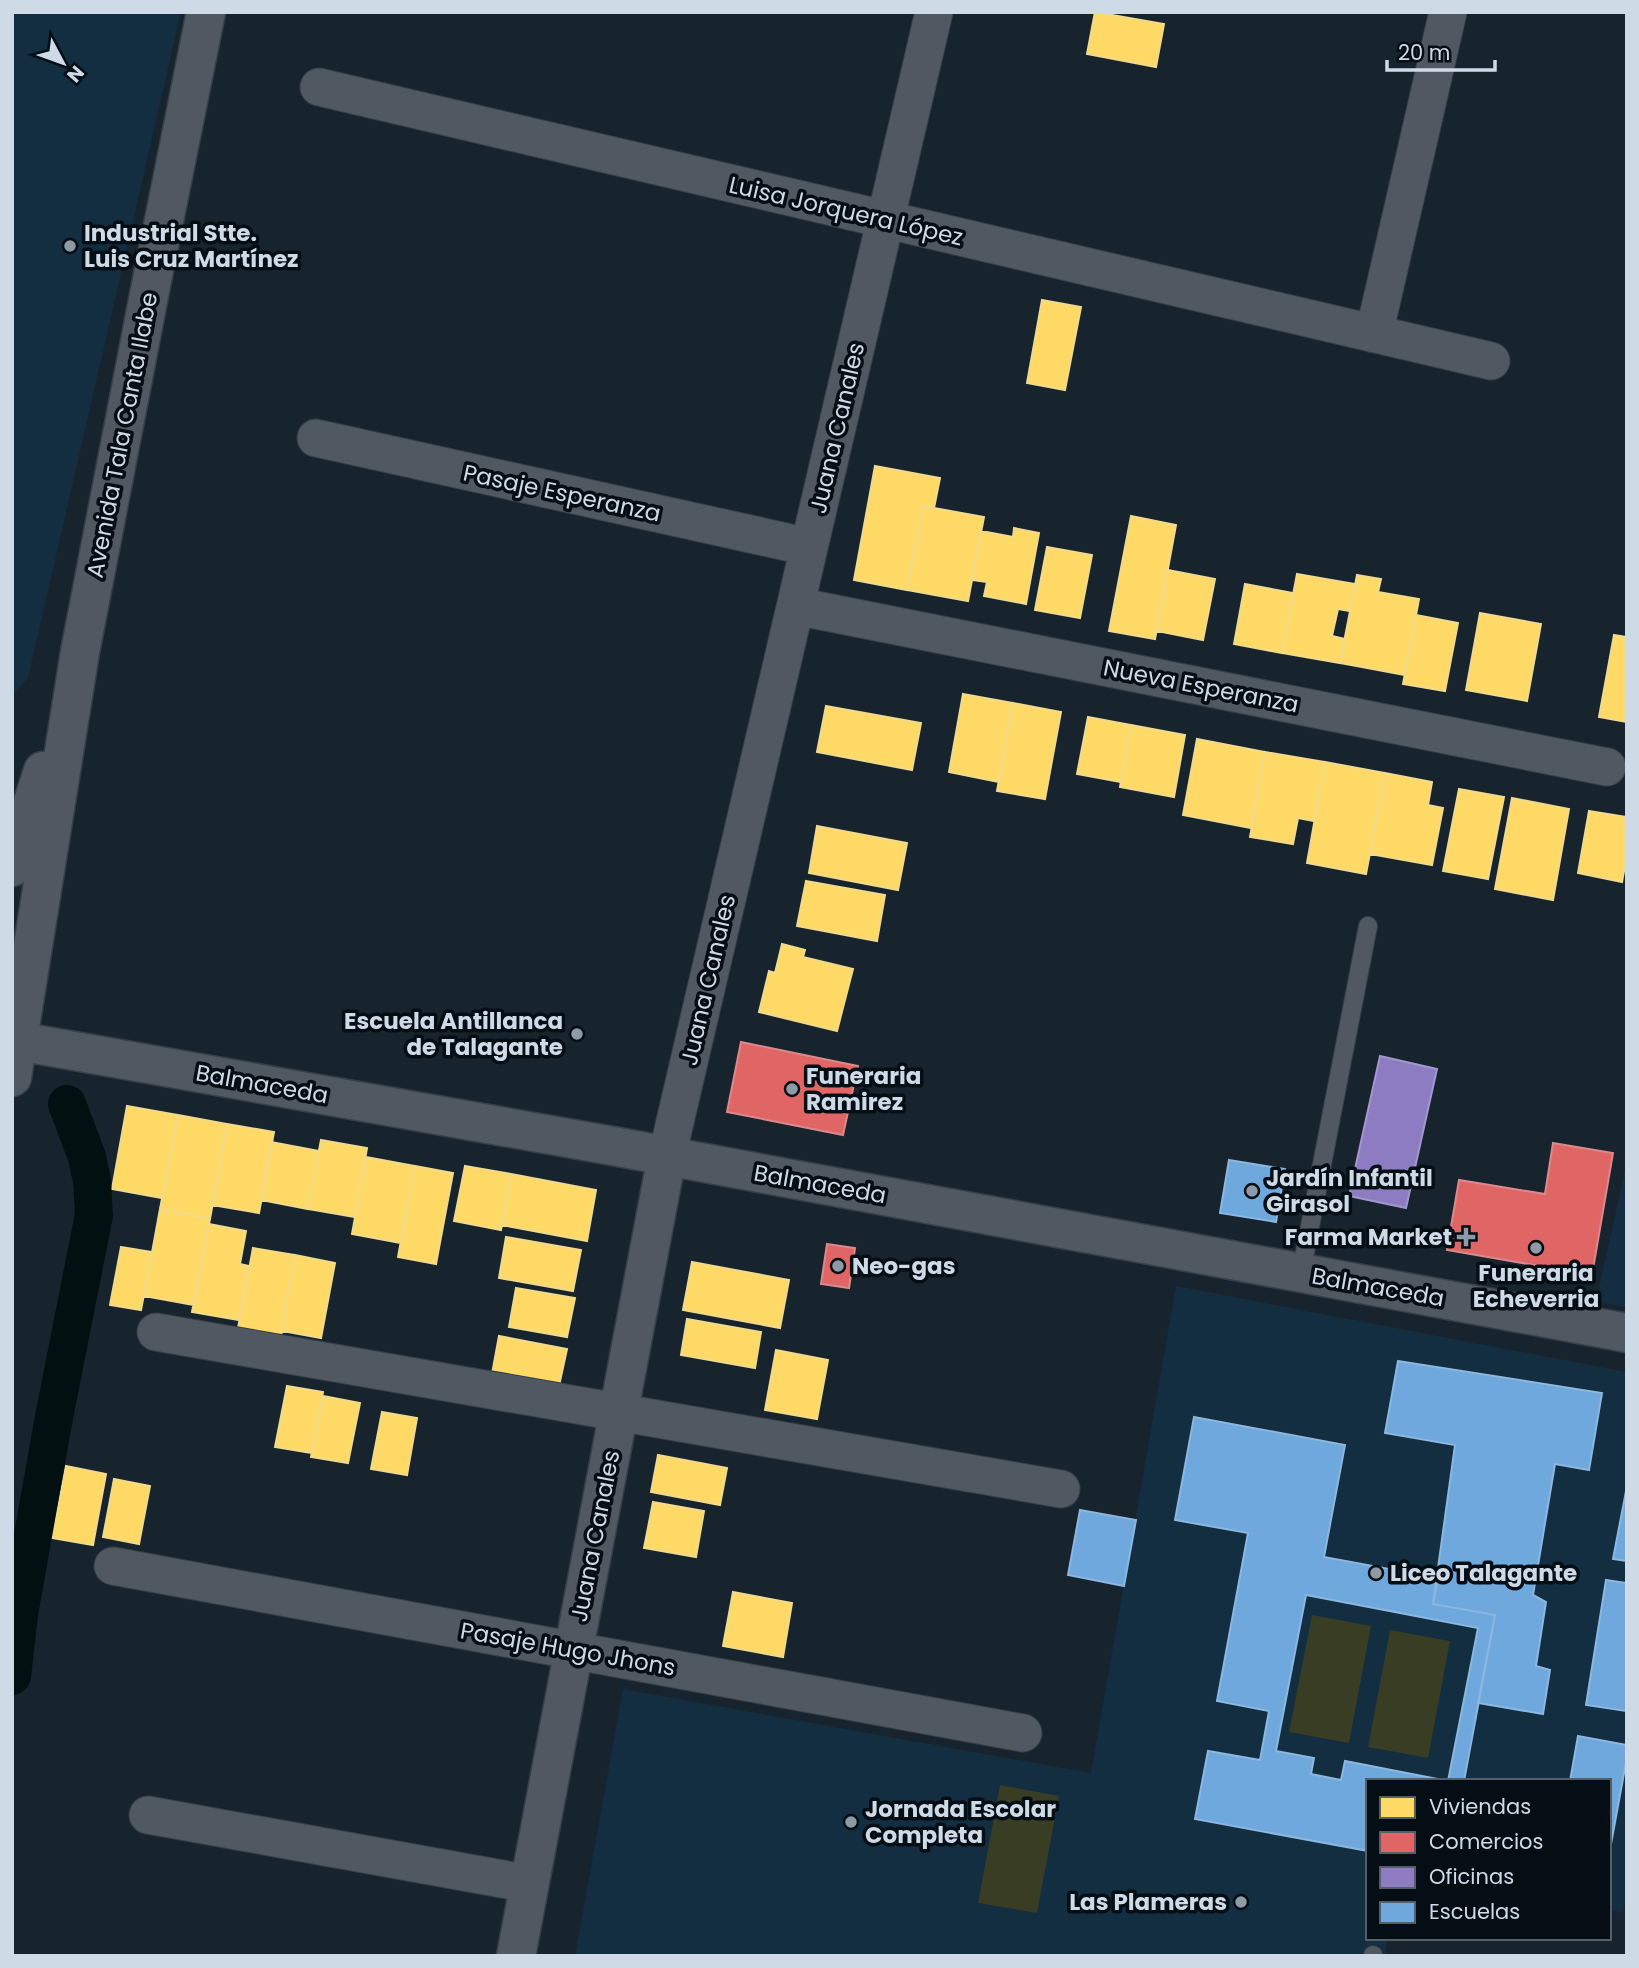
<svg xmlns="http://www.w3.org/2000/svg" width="1639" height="1968" font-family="Poppins,sans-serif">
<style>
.built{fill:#132d41}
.green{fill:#393d23}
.homes{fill:#ffd966;stroke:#f0da8d;stroke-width:2}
.shops{fill:#e06666;stroke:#db898d;stroke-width:2}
.offices{fill:#8e7cc3;stroke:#a198ce;stroke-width:2}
.schools{fill:#6fa8dc;stroke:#8cb7df;stroke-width:2}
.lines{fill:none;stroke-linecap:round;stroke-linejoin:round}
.canal{stroke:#021012;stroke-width:38}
.service-casing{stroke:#363f47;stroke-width:20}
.minor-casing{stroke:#363f47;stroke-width:39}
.tertiary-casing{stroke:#363f47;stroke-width:41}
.service{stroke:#505961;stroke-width:18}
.minor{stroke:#505961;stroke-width:37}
.tertiary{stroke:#505961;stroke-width:38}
.poi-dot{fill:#8e9ba6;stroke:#050d15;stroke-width:2.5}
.labels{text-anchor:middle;stroke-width:7;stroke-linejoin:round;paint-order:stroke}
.street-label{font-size:23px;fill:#cedbe7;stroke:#050d15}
.poi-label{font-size:23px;font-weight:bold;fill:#cedbe7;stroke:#050d15;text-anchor:start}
</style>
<rect width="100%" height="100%" fill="#18242d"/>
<path class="built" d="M12,12H181L28,678L12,695Z
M1627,1161V1307L1596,1302Z
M1176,1286L1627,1372V1891L1623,1913L1609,1910V1781H1368V1938H1388L1385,1956H575L623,1689L1091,1773Z"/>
<path class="green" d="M1312,1615L1371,1626L1349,1743L1289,1732Z
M1390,1630L1450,1641L1428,1758L1368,1747Z
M1000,1785L1059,1796L1037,1913L978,1903Z"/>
<path class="homes" d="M1095,12L1164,24L1156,67L1087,54Z
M1042,300L1081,307L1065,390L1027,383Z
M875,466L940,478L934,508L923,506L907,590L854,580Z
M923,506L984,517L968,601L907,590Z
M1131,516L1176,525L1155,639L1109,631Z
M1014,528L1039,533L1026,604L984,596L987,582L972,580L981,531L1013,537Z
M1047,547L1092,555L1080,618L1035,610Z
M1168,570L1215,579L1203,640L1157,631Z
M1297,574L1355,584L1350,611L1338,609L1332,636L1345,639L1340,663L1282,653Z
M1357,575L1381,579L1378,592L1419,599L1405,675L1340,663Z
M1245,584L1293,593L1282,653L1234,644Z
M1480,613L1541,624L1527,701L1466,690Z
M1416,615L1458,623L1445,691L1403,684Z
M1614,635L1627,637V722L1599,717Z
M963,694L1013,703L999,782L949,772Z
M1013,703L1061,712L1045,799L997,791Z
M826,706L921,723L912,770L817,752Z
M1088,717L1131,725L1121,782L1077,774Z
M1131,725L1185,735L1174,797L1120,787Z
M1197,739L1265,752L1251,828L1183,815Z
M1265,752L1325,762L1314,821L1298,818L1293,844L1250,837Z
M1325,762L1385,773L1366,874L1307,863Z
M1385,773L1432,782L1428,805L1443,808L1432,865L1370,854Z
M1459,789L1504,797L1488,879L1443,871Z
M1512,798L1569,809L1553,900L1495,889Z
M1589,811L1627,817V855L1622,882L1578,873Z
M817,826L907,843L898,890L809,873Z
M806,881L885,895L877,941L797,926Z
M782,944L805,950L803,957L853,969L837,1031L759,1012L769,971L775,973Z
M127,1106L178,1115L162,1198L112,1189Z
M178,1115L227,1124L210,1219L160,1209Z
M227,1124L274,1132L259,1213L212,1205Z
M321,1140L367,1148L355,1217L308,1209Z
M271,1142L319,1151L308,1209L261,1200Z
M366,1157L415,1166L401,1243L352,1234Z
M415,1166L453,1173L436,1264L398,1257Z
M465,1166L511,1174L501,1230L454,1221Z
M511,1174L596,1190L587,1241L502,1225Z
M160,1209L210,1219L194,1305L144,1296Z
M209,1224L246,1231L240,1264L249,1266L239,1320L192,1312Z
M506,1237L581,1250L573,1291L499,1278Z
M121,1247L152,1252L141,1310L110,1305Z
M253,1248L295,1255L281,1336L238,1328Z
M295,1255L335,1263L321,1338L282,1331Z
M692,1262L789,1280L780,1328L683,1310Z
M516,1288L575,1298L567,1337L509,1327Z
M687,1319L761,1332L755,1368L681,1355Z
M499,1336L567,1349L559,1386L492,1374Z
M776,1350L828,1360L817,1419L765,1410Z
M287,1386L323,1392L312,1453L275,1447Z
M323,1396L360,1403L348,1463L311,1457Z
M382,1412L417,1418L407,1475L371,1469Z
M658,1455L727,1468L720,1505L651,1492Z
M66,1466L106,1474L93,1545L52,1538Z
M114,1479L150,1486L139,1544L103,1537Z
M653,1502L704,1511L696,1557L644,1548Z
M733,1592L792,1603L783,1657L723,1646Z"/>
<path class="shops" d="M741,1042L858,1066L843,1135L727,1112Z
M1553,1143L1613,1153L1592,1275L1447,1250L1459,1180L1545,1194Z
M827,1244L855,1248L849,1288L821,1284Z"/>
<path class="offices" d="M1380,1056L1437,1069L1406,1208L1349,1196Z"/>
<path class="schools" d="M1229,1160L1285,1169L1276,1222L1220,1213Z
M1398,1361L1602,1393L1589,1470L1555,1464L1533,1595L1546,1602L1536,1666L1550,1670L1543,1714L1478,1703L1495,1615L1433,1604L1455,1445L1385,1433Z
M1194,1417L1345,1445L1324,1557L1438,1578L1433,1604L1495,1615L1464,1781H1448L1478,1628L1306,1595L1276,1751L1314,1758L1311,1774L1341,1780L1345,1761L1448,1781H1368V1851L1195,1819L1208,1751L1260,1760L1269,1711L1217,1701L1248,1533L1175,1520Z
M1627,1486V1561L1613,1559Z
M1080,1510L1136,1520L1124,1586L1068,1575Z
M1606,1580L1627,1583V1711L1586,1705Z
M1578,1736L1627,1745V1757L1609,1855V1781H1570Z"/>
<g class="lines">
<path class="canal" d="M12,1676L19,1614L54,1417L94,1215L92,1181L87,1157L67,1104"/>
<defs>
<path id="service" d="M1301,1273L1368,926
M1373,1956V1955"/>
<path id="minor" d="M319,87L1491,361
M1374,334L1448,12
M316,438L809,547
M796,606L1607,767
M667,1156L934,12
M156,1332L1061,1489
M113,1566L1023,1733
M148,1815L530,1884"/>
<path id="tertiary" d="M12,867L43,771
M12,1040L613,1146L1627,1333
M12,1077L80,652L149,295L206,12
M516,1956L667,1156"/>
</defs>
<use href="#service" class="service-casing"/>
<use href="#minor" class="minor-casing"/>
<use href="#tertiary" class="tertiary-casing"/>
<use href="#service" class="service"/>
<use href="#minor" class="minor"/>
<use href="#tertiary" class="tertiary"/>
</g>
<g class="poi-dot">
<circle cx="70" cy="246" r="7"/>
<circle cx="577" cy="1034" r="7"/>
<circle cx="792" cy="1089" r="7"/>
<circle cx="1252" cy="1191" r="7"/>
<path d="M1462.5 1226.5h7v7h7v7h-7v7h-7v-7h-7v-7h7z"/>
<circle cx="1536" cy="1248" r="7"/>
<circle cx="838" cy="1266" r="7"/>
<circle cx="1376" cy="1573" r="7"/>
<circle cx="851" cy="1822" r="7"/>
<circle cx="1241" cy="1902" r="7"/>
</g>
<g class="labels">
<g class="street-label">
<text transform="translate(846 211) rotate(13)" y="8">Luisa Jorquera López</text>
<text transform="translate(837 428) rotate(-77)" y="8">Juana Canales</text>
<text transform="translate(122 435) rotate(-79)" y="8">Avenida Tala Canta Ilabe</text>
<text transform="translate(562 493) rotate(12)" y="8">Pasaje Esperanza</text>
<text transform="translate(1201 686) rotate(11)" y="8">Nueva Esperanza</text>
<text transform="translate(708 980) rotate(-77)" y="8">Juana Canales</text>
<text transform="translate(262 1084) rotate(10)" y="8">Balmaceda</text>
<text transform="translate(820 1184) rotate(10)" y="8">Balmaceda</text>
<text transform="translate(1378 1287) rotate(10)" y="8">Balmaceda</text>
<text transform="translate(595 1536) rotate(-79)" y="8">Juana Canales</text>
<text transform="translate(568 1649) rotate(10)" y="8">Pasaje Hugo Jhons</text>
</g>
<g class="poi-label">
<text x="84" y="241">Industrial Stte.<tspan x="84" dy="26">Luis Cruz Martínez</tspan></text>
<text x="563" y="1029" text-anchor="end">Escuela Antillanca<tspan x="563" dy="26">de Talagante</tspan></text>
<text x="806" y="1084">Funeraria<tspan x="806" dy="26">Ramirez</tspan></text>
<text x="1266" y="1186">Jardín Infantil<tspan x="1266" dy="26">Girasol</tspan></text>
<text x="1452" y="1245" text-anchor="end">Farma Market</text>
<text x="852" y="1274">Neo-gas</text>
<text x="1536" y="1281" text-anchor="middle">Funeraria<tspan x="1536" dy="26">Echeverria</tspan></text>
<text x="1390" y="1581">Liceo Talagante</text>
<text x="865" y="1817">Jornada Escolar<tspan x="865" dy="26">Completa</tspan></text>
<text x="1227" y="1910" text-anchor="end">Las Plameras</text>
</g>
</g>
<rect width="1639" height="1968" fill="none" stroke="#cedbe7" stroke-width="28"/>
<rect x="1366" y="1779" width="245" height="161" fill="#050d15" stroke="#555f69" stroke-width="2"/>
<rect x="1380" y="1797" width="35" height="21" fill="#ffd966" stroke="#555f69" stroke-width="2"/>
<text x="1429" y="1814" font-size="21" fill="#cedbe7">Viviendas</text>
<rect x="1380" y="1832" width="35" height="21" fill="#e06666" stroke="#555f69" stroke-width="2"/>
<text x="1429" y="1849" font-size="21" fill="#cedbe7">Comercios</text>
<rect x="1380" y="1867" width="35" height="21" fill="#8e7cc3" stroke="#555f69" stroke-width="2"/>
<text x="1429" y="1884" font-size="21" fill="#cedbe7">Oficinas</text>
<rect x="1380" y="1902" width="35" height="21" fill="#6fa8dc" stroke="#555f69" stroke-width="2"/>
<text x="1429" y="1919" font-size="21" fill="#cedbe7">Escuelas</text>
<g transform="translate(63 63) rotate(131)" stroke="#050d15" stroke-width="5" paint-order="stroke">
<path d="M0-5L12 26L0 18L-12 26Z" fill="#cedbe7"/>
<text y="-10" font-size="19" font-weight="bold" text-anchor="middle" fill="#cedbe7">N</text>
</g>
<path d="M1387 60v10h108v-10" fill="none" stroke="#cedbe7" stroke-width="3.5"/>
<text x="1398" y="60" font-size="21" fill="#cedbe7" stroke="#050d15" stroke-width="5" paint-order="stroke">20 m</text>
</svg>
